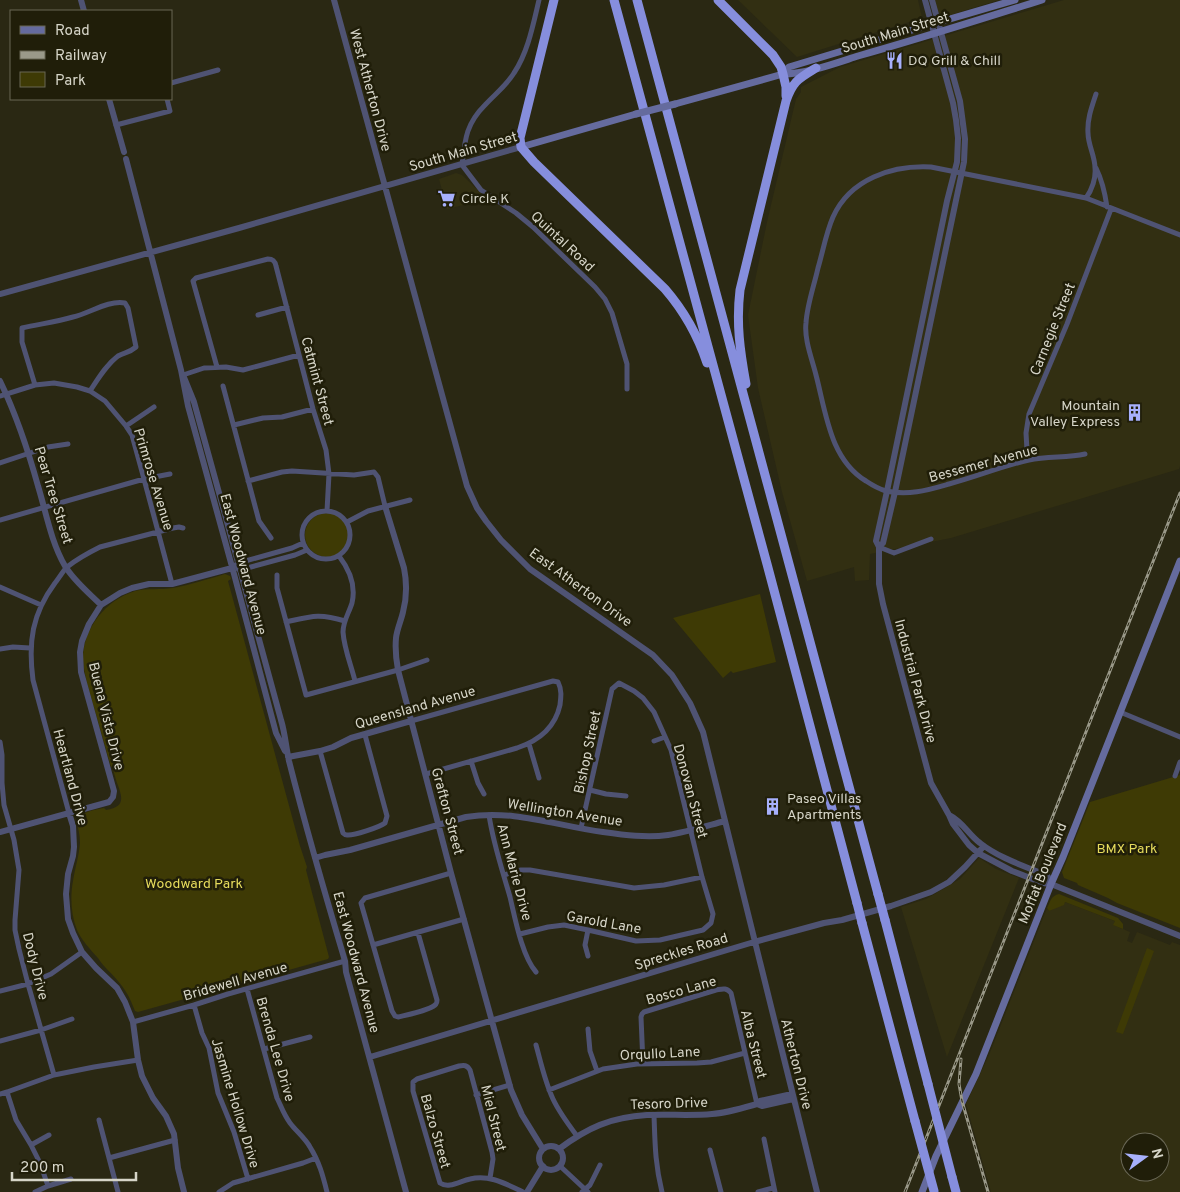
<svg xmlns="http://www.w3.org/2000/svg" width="1180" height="1192" font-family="Overpass,sans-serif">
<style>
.built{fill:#322f12;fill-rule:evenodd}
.green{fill:#3e3a05}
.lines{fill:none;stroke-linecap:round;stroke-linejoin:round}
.minor{stroke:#4f5373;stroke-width:5}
.tertiary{stroke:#4f5373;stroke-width:6}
.secondary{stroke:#656b9e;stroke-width:7}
.motorway{stroke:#868edd;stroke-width:9}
.rail-casing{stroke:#9a9989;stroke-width:3}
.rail{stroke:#201e09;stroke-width:1;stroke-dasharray:4;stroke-linecap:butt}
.secondary-bridge{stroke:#656b9e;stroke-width:7}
.motorway-bridge{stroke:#868edd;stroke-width:9}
.labels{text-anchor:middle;stroke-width:5;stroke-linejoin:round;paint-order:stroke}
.street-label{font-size:14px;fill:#d6d5c8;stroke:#201e09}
.poi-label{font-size:14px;fill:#d6d5c8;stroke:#201e09;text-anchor:start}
.park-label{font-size:14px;fill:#e6db5c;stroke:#201e09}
</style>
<rect width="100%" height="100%" fill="#2a2813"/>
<path class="built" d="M738,0H918L922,18L797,57Z
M935,0H999L940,18Z
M1064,0H1180V466L1179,469L951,538L870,554L869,580L855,581L854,567L807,581L782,492L758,388L748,315L767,222L796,99L801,92V87L840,67Z
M456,173L462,175L485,197L484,200L447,209L439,179Z
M979,858L996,869L1019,878L947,1057L901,907L926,899L960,879Z
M1065,902L1115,921L1114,925L1130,932L1127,941L1132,943L1137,932L1170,945L1172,942L1180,945V1192H991L966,1104L989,1055L1047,908L1049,911ZM1130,1142H1160V1172H1130Z"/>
<path class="green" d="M305 535a22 22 0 1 1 44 0a22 22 0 1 1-44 0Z
M225,574L230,576L231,579L228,581L300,846L307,867L306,870L329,957L328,959L138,1012L135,1011C127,989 120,983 105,967C102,964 100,961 98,958C90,949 82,941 77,930C71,915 70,897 73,881C75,868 79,856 80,843C80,835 78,827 76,820C81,812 94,810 104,808L106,810C125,807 123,798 117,783C115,777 114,772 112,766L111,767C105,746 99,725 93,704C89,689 84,675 83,659C83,628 106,600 135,591C148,588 160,590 173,588C190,585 208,579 225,574Z
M760,594L776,662L733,673L731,671L723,678L673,618Z
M1180,775V928L1117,903L1108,898L1078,885L1077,883L1064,878L1062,872L1090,802Z
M1059,894L1118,918L1123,924V929L1113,925L1115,921L1065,902L1064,905L1049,911L1047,908C1051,900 1051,896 1059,894Z
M1147,948L1154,951L1123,1034L1116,1032Z"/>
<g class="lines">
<path class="minor" d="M539,0C533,25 528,52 514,73C506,86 495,94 485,105C466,124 465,139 462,165L481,190L516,213L533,227L595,287L605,299L612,313L627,364V389
M171,83L218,70
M116,125L170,111L167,99
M1096,168C1102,180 1105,193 1107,207
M1086,198C1092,190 1096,178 1095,168C1095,156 1088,145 1088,133C1087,119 1092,106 1096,94
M258,315L287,307
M217,367L193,281L196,278L268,259C273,259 275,261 276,266L313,409L326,450L329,474L327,511
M183,375L204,368L226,367L243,370L299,355
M35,385L22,342V328C39,324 56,322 73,317C90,313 108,300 125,303L128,308L136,347C129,353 125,352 118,356C106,365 98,379 90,391
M223,386L259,521L271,538
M0,396L35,385L54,383L77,387L90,391L105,401L126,426L132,435L144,479L172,584
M234,425L263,418L282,417L313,409
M126,426L154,407
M1085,454C1067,458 1048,456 1029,460C1002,466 976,477 949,484C928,490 909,496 886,491C879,489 872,485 866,481C830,459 826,413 816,375C812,359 804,339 806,323C807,305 814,286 818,268C823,251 826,233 833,217C850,179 892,165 931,167L1086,198L1180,235
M1028,460L1027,450L1026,433L1029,414L1067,324L1111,209
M0,463L48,447L68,444
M248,481L282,472L292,471L354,475L374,472L378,477L385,506
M302 535a24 24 0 1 1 48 0a24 24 0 1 1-48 0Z
M0,520L144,479L170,474
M347,522L368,511L410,500
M879,547L894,553L931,539
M339,556C349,569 356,586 352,603C349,613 343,621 343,632C344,648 351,665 355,681
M232,568L238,563L292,548L303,543
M238,569L240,570L295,555L307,550
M277,575V588L306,695L398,670L427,660
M0,587L41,605
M286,622C312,616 319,613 345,621
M0,649L13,647L30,648
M1120,712L1180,737
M411,721L553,681L558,682C562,690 561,697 560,705C555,728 538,741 517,748L426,774
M654,741L665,737
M0,742L2,755V783L4,805L14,840L19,870L15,920V930L19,949L28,984L54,1075
M529,744L539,778
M320,751L343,833C344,834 346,835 347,835C353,836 380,827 385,823L387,816L365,735
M471,761L478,783L484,794
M1175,776L1180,762
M590,790L606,794L626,796
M69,813L33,680C28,642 32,614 55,583C59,578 63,571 67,567C77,559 88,553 100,547L173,528L179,527L183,528
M489,815C493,843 502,869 510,897C515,918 522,956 536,972
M504,875L521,870H530L634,888L664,885L702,877
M588,930L585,945L588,956
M418,933L437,1000C437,1001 437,1003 436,1004C432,1010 406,1015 398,1017L395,1016L392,1011L361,903L365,898L451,873
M520,934L548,927L564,925L588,930L636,941L660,940L703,930L711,923L713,914L702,877L671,750L654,712L643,698L634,691L619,683L612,689L581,828
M373,945L464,919
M247,989L277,1098C281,1106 284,1115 290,1123C296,1131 305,1138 310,1147C319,1161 323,1176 327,1192
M0,991L28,984L51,974L82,952
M194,1005L202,1033L209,1048L218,1093L234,1132L248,1179
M133,1022L194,1005L228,994L345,961
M588,1029L590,1051L597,1071
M0,1041L41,1030L72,1019
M536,1045C541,1063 545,1082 553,1099C559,1112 568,1124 577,1136
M264,1049L310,1037
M643,1064L641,1017L642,1014L644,1012L716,990C722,989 726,987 731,993L757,1104
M549,1090L603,1069L637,1064L697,1063L711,1062L745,1053
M7,1092L16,1120L31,1145L40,1163L48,1186
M0,1094L7,1092L54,1075L94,1067L138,1060
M476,1095L510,1085
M654,1115C655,1143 655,1164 662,1192
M99,1120L118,1192
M764,1139L775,1192
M31,1145L49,1135
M710,1150L721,1192
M109,1158L175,1140
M560,1166L588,1192
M490,1178L493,1159L492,1152L470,1070C467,1065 464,1065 459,1066L417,1079L413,1082V1091L440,1183C449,1189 460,1181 470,1179C489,1174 506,1184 523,1192
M35,1192L48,1186L71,1179
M219,1192L233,1183L303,1163L316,1158
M582,1192L590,1185L600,1165
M758,1192L773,1188"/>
<path class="tertiary" d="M81,0L84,11
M334,0L467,486L477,508L486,521L501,540L530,569L653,655L672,675L690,703L703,732L817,1192
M925,0L953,103L956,120L958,138L957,162L947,201L887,491L876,541L879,547V584L883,604L931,783L949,815L953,824L969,845L978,853L1012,871L1043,883L1051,884L1180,936
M109,99L124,152
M126,159L181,370L188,406L234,574L276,733L285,751
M0,294L239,228L521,147
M183,375L194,402C223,508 253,614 281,720C285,733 286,747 289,761C306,828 325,894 345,961L346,972L406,1192
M0,381C16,414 28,450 38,486C46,512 51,542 65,566C74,581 89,593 101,605
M385,506L404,568C407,583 407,597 403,612C401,621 397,629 396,638C395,649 396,659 398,670L451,873L511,1090L522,1115L543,1149
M879,547L883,543L895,492L964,162L965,139L960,101L932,0
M288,757L320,751L333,747L351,738L411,721
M69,813L73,826L74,847L73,856L68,874L66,894L68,919L73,933L82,952L96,968L117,988L125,1002L133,1022L138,1060L142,1076L153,1098L166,1116L174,1134L178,1168L184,1192
M949,815C963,822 968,834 980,843C999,858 1024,866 1046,875L1050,879L1051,884
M0,832L109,802L113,797L114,791L81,672L80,652L82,641L89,624L101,605L120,593L132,588L149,584H172L232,568
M315,858L325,855L350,850L466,817C514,809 557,826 603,832C624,835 647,838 668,835C687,832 706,826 725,821
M370,1057L754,942L824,923L842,920L891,906L931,892L949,882L965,867L984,846
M757,1104L762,1106L793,1099
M539 1158a12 12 0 1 1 24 0a12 12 0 1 1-24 0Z
M559,1149C587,1128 611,1117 647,1115C669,1114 691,1116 712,1114C727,1113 743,1108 757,1104L760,1101L792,1094
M527,1192L543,1166"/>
<path class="secondary" d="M783,74L789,67L895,35L1015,0
M675,104L783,74C806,74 836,63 858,56C919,39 981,19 1042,0
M521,147L636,114
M922,1192L936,1156L976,1074L1051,884L1063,857L1180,561"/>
<path class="motorway" d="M554,0L520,138L521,147L534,162L665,289C684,311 698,336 707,363
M614,0L767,564L857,903
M637,0L878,894
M718,0L773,55L781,67L783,74L786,87V96
M746,384C740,351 736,323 740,290L786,101C793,81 798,79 816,68
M885,920L928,1084
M862,923L915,1121
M952,1177L956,1192"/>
<defs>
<path id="rail" d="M961,1059L959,1084L962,1101L988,1192
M905,1192L1180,493"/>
</defs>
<use href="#rail" class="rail-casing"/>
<use href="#rail" class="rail"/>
<path class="secondary-bridge" d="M636,114L675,104"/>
<path class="motorway-bridge" d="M878,894L885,920
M857,903L862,923
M928,1084L952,1177
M915,1121L934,1191"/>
</g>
<defs>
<symbol id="restaurant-bare" viewBox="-9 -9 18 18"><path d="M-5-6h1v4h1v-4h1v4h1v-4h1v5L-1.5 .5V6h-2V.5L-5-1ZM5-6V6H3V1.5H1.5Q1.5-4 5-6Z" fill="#a7b0fc" stroke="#201e09" stroke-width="2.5" paint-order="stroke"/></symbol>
<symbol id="supermarket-bare" viewBox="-9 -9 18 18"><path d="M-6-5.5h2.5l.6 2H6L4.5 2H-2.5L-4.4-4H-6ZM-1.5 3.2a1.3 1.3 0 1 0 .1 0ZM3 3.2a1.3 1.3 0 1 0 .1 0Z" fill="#a7b0fc" stroke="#201e09" stroke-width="2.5" paint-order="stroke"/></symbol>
<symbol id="building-bare" viewBox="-9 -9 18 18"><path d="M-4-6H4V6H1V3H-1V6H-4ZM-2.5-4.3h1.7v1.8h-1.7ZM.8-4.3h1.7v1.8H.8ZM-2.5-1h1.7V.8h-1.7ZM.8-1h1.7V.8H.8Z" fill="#a7b0fc" stroke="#201e09" stroke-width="2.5" paint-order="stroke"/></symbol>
</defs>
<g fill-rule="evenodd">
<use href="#restaurant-bare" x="882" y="48" width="25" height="25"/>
<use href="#supermarket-bare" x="434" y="186" width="25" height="25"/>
<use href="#building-bare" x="1122" y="400" width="25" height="25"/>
<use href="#building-bare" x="760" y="794" width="25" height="25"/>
</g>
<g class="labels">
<g class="street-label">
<text transform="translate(895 32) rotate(-17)" y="5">South Main Street</text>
<text transform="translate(371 90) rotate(75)" y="5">West Atherton Drive</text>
<text transform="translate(463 151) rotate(-16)" y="5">South Main Street</text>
<text transform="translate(563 241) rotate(43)" y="5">Quintal Road</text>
<text transform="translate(1052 329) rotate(-68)" y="5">Carnegie Street</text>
<text transform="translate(318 381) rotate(75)" y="5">Catmint Street</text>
<text transform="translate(983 463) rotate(-15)" y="5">Bessemer Avenue</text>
<text transform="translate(154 479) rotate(73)" y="5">Primrose Avenue</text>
<text transform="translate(54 495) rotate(73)" y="5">Pear Tree Street</text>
<text transform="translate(244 564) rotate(75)" y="5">East Woodward Avenue</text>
<text transform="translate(581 587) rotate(36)" y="5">East Atherton Drive</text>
<text transform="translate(916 681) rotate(75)" y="5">Industrial Park Drive</text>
<text transform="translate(415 707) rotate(-16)" y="5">Queensland Avenue</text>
<text transform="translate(107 716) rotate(76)" y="5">Buena Vista Drive</text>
<text transform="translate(587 752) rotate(-78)" y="5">Bishop Street</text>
<text transform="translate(71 777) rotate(75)" y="5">Heartland Drive</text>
<text transform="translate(691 791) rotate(75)" y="5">Donovan Street</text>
<text transform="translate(448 811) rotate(75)" y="5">Grafton Street</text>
<text transform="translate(565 812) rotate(9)" y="5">Wellington Avenue</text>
<text transform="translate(515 872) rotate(75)" y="5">Ann Marie Drive</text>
<text transform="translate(1042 873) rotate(-68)" y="5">Moffat Boulevard</text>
<text transform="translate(604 922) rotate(10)" y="5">Garold Lane</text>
<text transform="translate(681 951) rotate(-17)" y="5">Spreckles Road</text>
<text transform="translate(357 962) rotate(75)" y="5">East Woodward Avenue</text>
<text transform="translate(36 966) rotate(76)" y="5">Dody Drive</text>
<text transform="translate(235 981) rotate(-16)" y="5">Bridewell Avenue</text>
<text transform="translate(681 990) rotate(-16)" y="5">Bosco Lane</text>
<text transform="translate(754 1044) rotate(76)" y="5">Alba Street</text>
<text transform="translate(276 1049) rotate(74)" y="5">Brenda Lee Drive</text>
<text transform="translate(660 1053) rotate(-3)" y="5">Orqullo Lane</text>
<text transform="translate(797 1064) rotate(76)" y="5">Atherton Drive</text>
<text transform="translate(236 1103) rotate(73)" y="5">Jasmine Hollow Drive</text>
<text transform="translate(669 1103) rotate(-2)" y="5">Tesoro Drive</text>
<text transform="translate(494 1118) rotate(76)" y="5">Miel Street</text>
<text transform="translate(436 1131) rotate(74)" y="5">Balzo Street</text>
</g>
<g class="poi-label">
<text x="908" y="65">DQ Grill &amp; Chill</text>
<text x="461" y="203">Circle K</text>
<text x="1120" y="410" text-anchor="end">Mountain<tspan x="1120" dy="16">Valley Express</tspan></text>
<text x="787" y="803">Paseo Villas<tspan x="787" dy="16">Apartments</tspan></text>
</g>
<g class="park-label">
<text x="1127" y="853">BMX Park</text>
<text x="194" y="888">Woodward Park</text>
</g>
</g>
<rect x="10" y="10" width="162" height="90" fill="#201e09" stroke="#696755"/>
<rect x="20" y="26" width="25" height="8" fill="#656b9e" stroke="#696755"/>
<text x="55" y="35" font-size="15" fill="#d6d5c8">Road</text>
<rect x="20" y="51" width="25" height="8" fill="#9a9989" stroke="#696755"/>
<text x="55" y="60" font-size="15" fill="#d6d5c8">Railway</text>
<rect x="20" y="72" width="25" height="15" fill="#3e3a05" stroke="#696755"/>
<text x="55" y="85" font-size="15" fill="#d6d5c8">Park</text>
<g transform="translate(1145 1157) rotate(75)"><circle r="24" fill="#201e09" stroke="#696755"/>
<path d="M0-4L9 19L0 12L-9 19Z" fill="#a7b0fc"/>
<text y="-8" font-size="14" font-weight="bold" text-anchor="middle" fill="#d6d5c8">N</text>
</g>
<path d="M12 1172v8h124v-8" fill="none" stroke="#d6d5c8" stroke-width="2.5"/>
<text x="20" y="1172" font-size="15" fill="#d6d5c8" stroke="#201e09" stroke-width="4" paint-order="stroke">200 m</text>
</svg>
